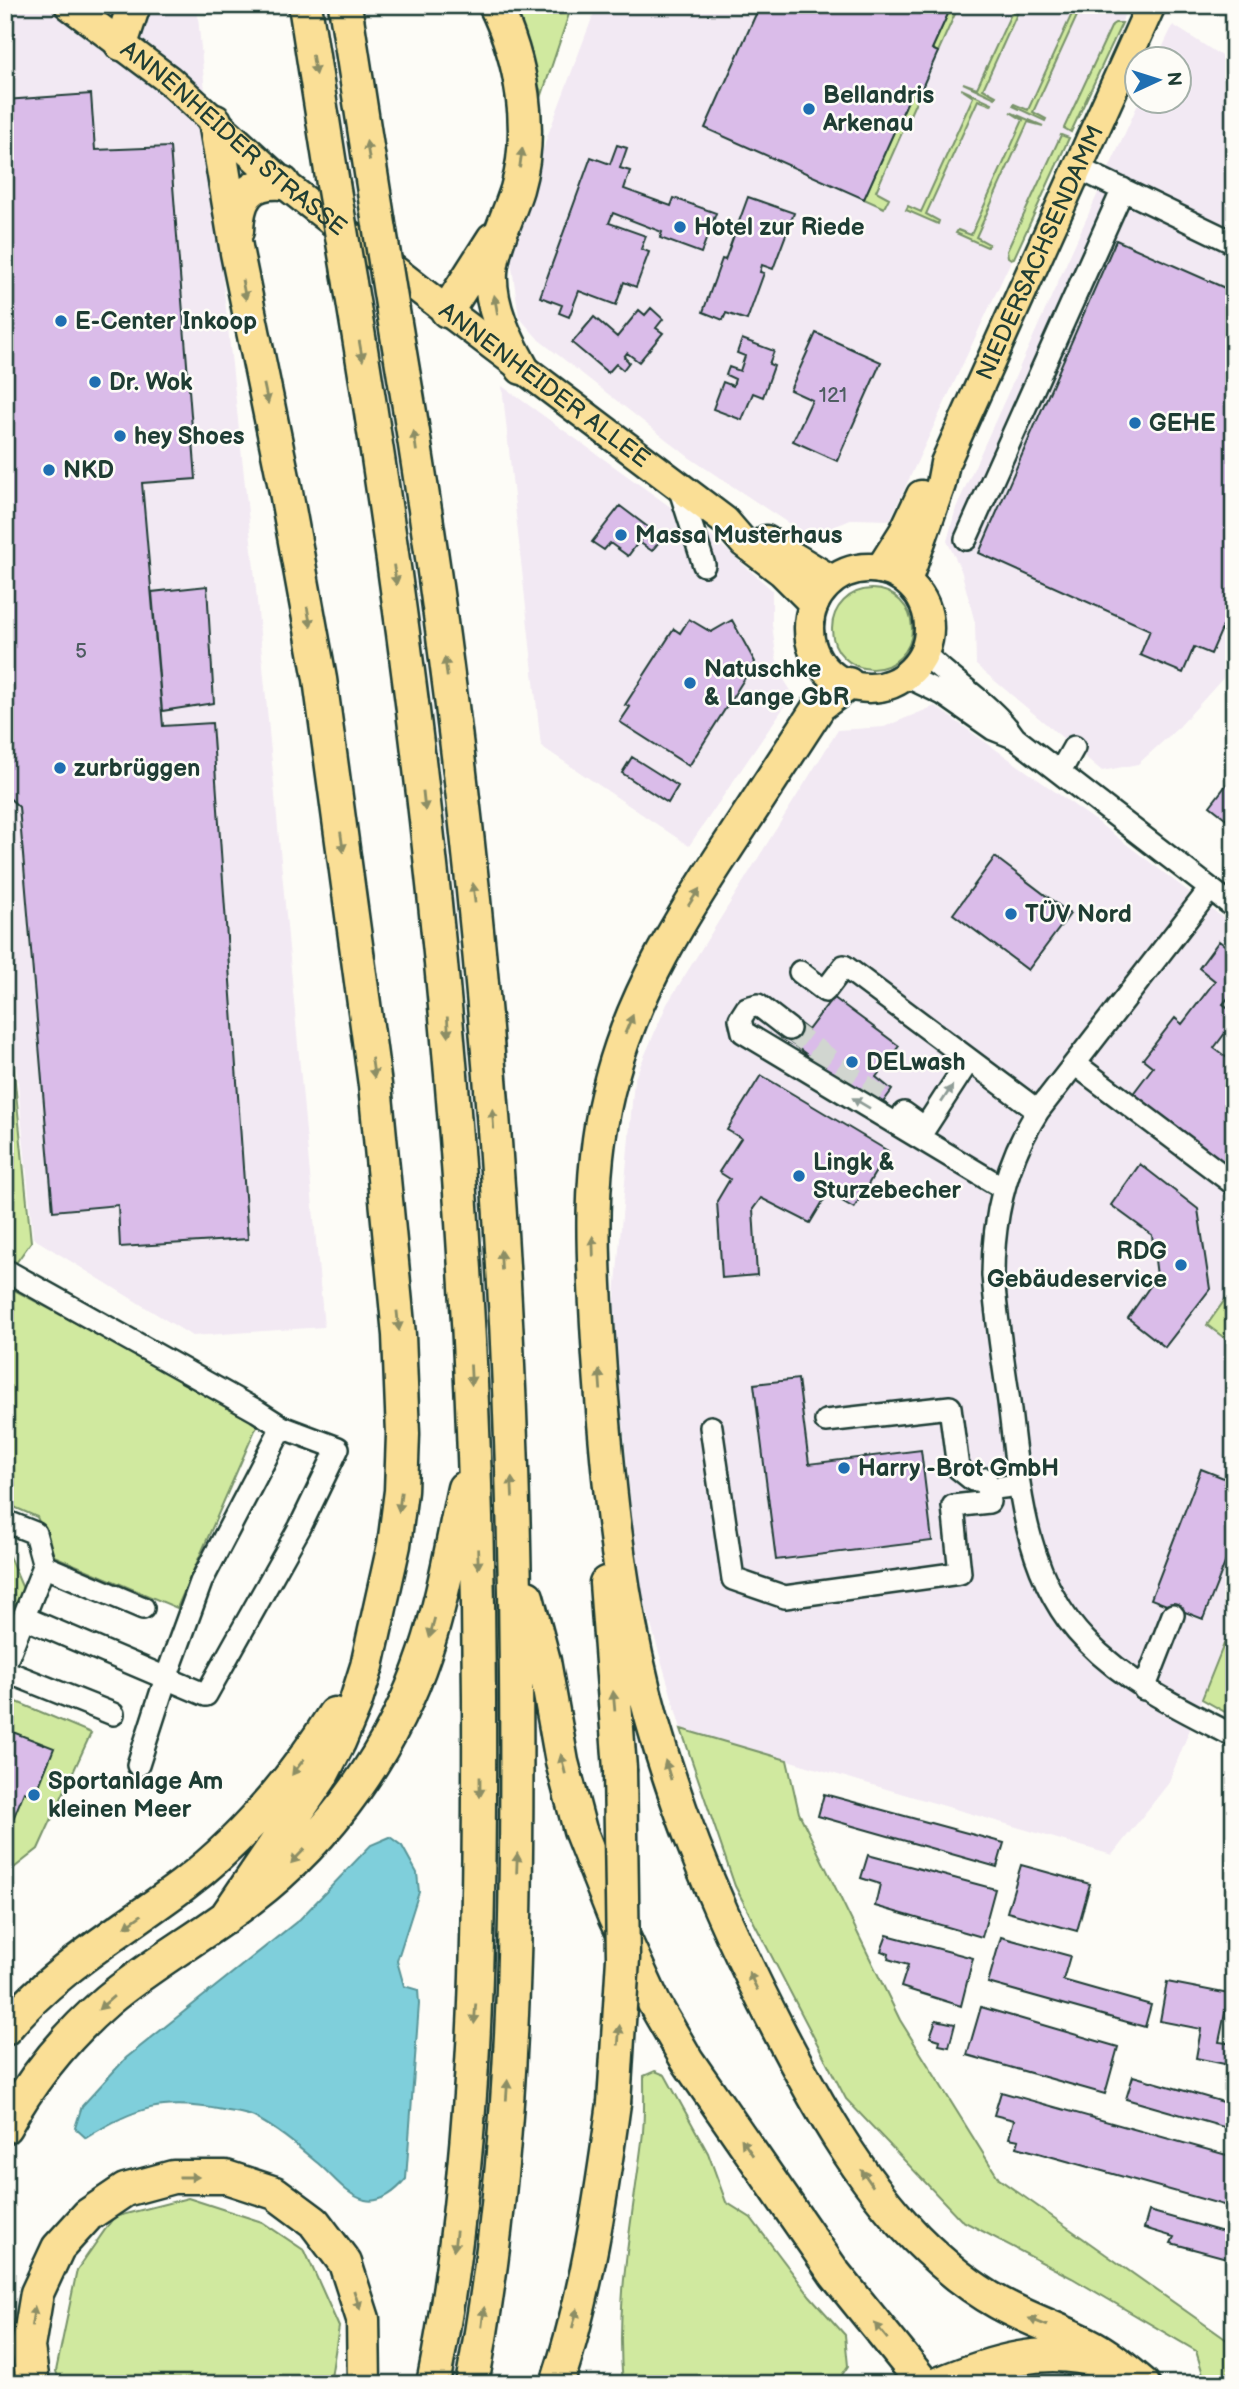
<svg xmlns="http://www.w3.org/2000/svg" width="1239" height="2389" font-family="'Balsamiq Sans',sans-serif">
<style>
.built{fill:#f2e9f3}
.green{fill:#d0e99f;stroke:#78936a;stroke-width:2}
.water{fill:#7fcfdb;stroke:#599598;stroke-width:2}
.building{fill:#dabce9;stroke:#1f3d34;stroke-width:2}
.lines{fill:none;stroke-linecap:round;stroke-linejoin:round}
.minor-tunnel{stroke:#d1d6d0;stroke-width:21;stroke-dasharray:21 10;stroke-linecap:butt}
.minor-casing{stroke:#1f3d34;stroke-width:26}
.major-casing{stroke:#1f3d34;stroke-width:33}
.highway-casing{stroke:#1f3d34;stroke-width:37}
.minor{stroke:#fdfcf7;stroke-width:21}
.major{stroke:#fadf96;stroke-width:28}
.highway{stroke:#fadf96;stroke-width:32}
.highway-bridge-casing{stroke:#1f3d34;stroke-width:37;stroke-linecap:butt}
.highway-bridge{stroke:#fadf96;stroke-width:32}
.oneway{fill:#8c8e65}
.oneway2{fill:#8e9c96}
.poi-dot{fill:#1f6fb2;stroke:#fdfcf7;stroke-width:2.5}
.labels{text-anchor:middle;stroke-width:5;stroke-linejoin:round;paint-order:stroke}
.number-label{font-size:21px;fill:#4e5d61}
.poi-label{font-size:24px;font-weight:bold;fill:#1f3d34;stroke:#fdfcf7;text-anchor:start}
.street-label{font-size:24px;fill:#1f3d34;stroke:#fdfcf7}
</style>
<rect width="100%" height="100%" fill="#fdfcf7"/>
<filter id="ink" filterUnits="userSpaceOnUse"><feTurbulence type="fractalNoise" baseFrequency=".0143" numOctaves="2"/><feDisplacementMap in="SourceGraphic" scale="14" xChannelSelector="R" yChannelSelector="G"/><feConvolveMatrix kernelMatrix="1 2 1 2 8 2 1 2 1" color-interpolation-filters="sRGB"/></filter>
<g filter="url(#ink)">
<path class="built" d="M5,5H197L220,254L254,568L324,1327L192,1336L33,1238L5,950Z
M597,5H1126L1122,23L890,520L853,519L809,537L690,458L539,340L519,317L511,260L547,137Z
M1173,25L1234,64V666L1179,727L1138,764L1102,771L976,665L975,623L961,570L947,541L956,508L1139,102H1180V60L1157,59Z
M502,386L711,536L772,590V624L778,670L793,694L689,846L541,746Z
M935,706L1092,818L1234,926V1287L1207,1325L1234,1345V1619L1168,1784L1112,1855L681,1729L638,1580L613,1318L634,1080L667,1004L838,730L884,727Z"/>
<path class="green" d="M510,5H572L542,95Z
M952,5H959L938,52L932,49Z
M1015,5H1021L983,89L996,96L995,98L963,83L977,88Z
M1076,5H1082L1033,112L1046,119L1045,121L1013,106L1014,104L1028,110Z
M1115,23H1122L1071,132L1064,128L1112,25Z
M914,87L921,90L876,191L889,198L884,208L864,199Z
M961,89L992,103L991,105L978,100L926,214L939,221L938,224L906,210L908,206L921,212L973,97Z
M1010,112L1043,126L1028,122L976,237L989,244L987,247L956,233L958,230L971,235L1023,120Z
M1061,135L1069,138L1014,258L1011,259L1008,257L1007,251Z
M832 629a40 40 0 1 1 80 0a40 40 0 1 1-80 0Z
M5,983L31,1242L16,1263L5,1257Z
M5,1285L259,1421L177,1608L54,1556L37,1517L5,1503Z
M1234,1287V1345L1207,1325Z
M5,1552L8,1554L24,1591L5,1635Z
M1234,1619V1717L1202,1699Z
M5,1697L91,1733L38,1849L5,1875Z
M681,1729L787,1760L799,1813L900,2020L999,2179L1234,2345V2384H1206L1196,2351L1072,2278L961,2220L846,2099L735,1886Z
M655,2071L665,2075L708,2153L726,2202L751,2218L810,2296L845,2335L848,2366L836,2384H623C615,2302 632,2222 642,2141C645,2120 644,2097 644,2076Z
M188,2198L262,2222L305,2251L339,2327L330,2384H60L56,2371L77,2270L114,2217Z"/>
<path class="water" d="M390,1837L402,1846L417,1873L419,1892L397,1961L404,1986L418,1990L419,2004L406,2179C397,2190 381,2204 365,2200C345,2195 331,2173 315,2161C296,2145 276,2128 254,2117C245,2113 233,2112 223,2110C164,2099 136,2106 86,2138L75,2128L82,2106L126,2058L300,1919L371,1845Z"/>
<path class="building" d="M760,5H952L932,49L938,52L929,72L921,90L914,87L864,199L705,128Z
M91,94L95,150L170,147L196,479L142,483L163,726L212,723L248,1239L120,1247L118,1205L53,1211L19,807L5,794V100Z
M617,145L627,148L620,168L630,171L624,189L671,206L674,198L716,213L701,253L660,238L662,232L613,213L609,223L646,236L641,249L649,252L636,287L624,282L616,305L579,291L569,317L559,313L562,305L540,297L591,157L610,164Z
M748,197L794,213L773,269L762,265L760,272L764,273L747,320L726,313L723,320L703,312L722,259L725,260Z
M1116,240L1234,292V601L1211,654L1194,647L1183,673L1140,655L1150,630L979,553Z
M651,308L663,319L656,328L663,333L639,362L627,353L624,357L629,362L623,370L616,364L608,373L572,343L594,317L617,337L639,310L645,315Z
M816,333L881,362L837,461L793,441L812,400L790,390Z
M742,339L774,351L769,364L774,366L763,397L753,393L742,420L713,409L723,382L733,386L735,379L726,375L729,367L740,371L745,356L737,353Z
M620,506L649,528L628,556L610,543L604,550L592,542Z
M649,528L662,538L652,551L639,542Z
M207,586L214,703L162,711L152,592Z
M689,619L711,632L732,620L755,662L689,766L620,722L630,707L625,705L674,629L680,633Z
M632,757L678,786L668,803L622,773Z
M1234,775V825L1210,806Z
M995,857L1070,914L1028,970L953,914Z
M1219,941L1234,952V991L1223,1004L1234,1012V1021L1214,1048L1234,1063V1173L1132,1095L1153,1067L1143,1059L1175,1018L1182,1024L1215,981L1199,968Z
M833,997L899,1046L876,1077L892,1090L879,1108L783,1037L795,1020L808,1030Z
M761,1075L888,1151L854,1208L828,1193L810,1223L761,1198L753,1209L757,1275L722,1278L717,1201L730,1179L719,1172L741,1138L727,1130Z
M1140,1164L1198,1209L1210,1289L1165,1347L1128,1318L1157,1276L1152,1235L1111,1205Z
M798,1379L809,1464L921,1450L932,1541L776,1560L754,1384Z
M1201,1469L1234,1482V1540L1203,1619L1151,1599Z
M5,1729L54,1748L35,1796L24,1792L5,1839Z
M824,1794L1004,1843L997,1867L818,1816Z
M868,1855L995,1889L982,1937L875,1906L880,1884L861,1878Z
M1021,1865L1090,1884L1077,1931L1007,1912Z
M887,1935L973,1958L961,2006L901,1987L908,1965L888,1959L889,1954L881,1951Z
M1001,1937L1070,1956L1063,1980L1151,2005L1145,2027L988,1983Z
M1167,1982L1229,1994L1219,2042L1234,2044V2066L1196,2058L1201,2029L1160,2021Z
M981,2007L1118,2047L1105,2094L967,2055Z
M936,2020L955,2024L949,2047L939,2045L940,2040L930,2037Z
M1133,2076L1234,2105V2130L1126,2099Z
M1001,2092L1234,2157V2208L1017,2147L1019,2140L1009,2138L1014,2120L994,2115Z
M1149,2211L1234,2235V2260L1171,2243L1174,2237L1144,2228Z"/>
<g class="lines">
<path class="minor-tunnel" d="M789,1029L885,1100"/>
<defs>
<path id="minor" d="M1078,168L1234,243
M679,487L704,565
M966,539L1123,189
M924,653C953,683 991,703 1015,738L1234,907
M906,676L943,694L993,729L1013,737
M1060,772L1074,747
M1210,889L1038,1111C1006,1161 993,1216 993,1275C996,1317 1003,1360 1009,1402C1019,1485 1024,1578 1086,1641C1128,1684 1181,1709 1234,1736
M800,972L825,991L844,966L1038,1111
M789,1029L758,1005L747,1008L740,1019L743,1032L1003,1188
M1075,1064L1234,1184
M904,1113L925,1128L969,1060
M5,1270L257,1411L282,1427L338,1448L300,1527L206,1695L166,1678L138,1765
M826,1421L950,1407L958,1468L973,1480L986,1479L987,1489
M711,1427L733,1579L785,1597L960,1573L953,1506L989,1502L987,1489L1019,1485
M5,1521L35,1533L44,1566L5,1664
M44,1566L143,1608
M25,1618L166,1678L201,1582L282,1427
M5,1671L113,1714
M1144,1689L1173,1615"/>
<g id="major">
<path id="s1" d="M69,5L169,80L283,183L447,311L725,521L744,543L782,572L814,604"/>
<path d="M766,540L832,580"/>
<circle cx="869" cy="628" r="60"/>
<path d="M880,569L904,531L921,495"/>
<path id="s2" d="M907,581L941,484L945,463L1151,5"/>
</g>
<path id="highway" d="M305,5L333,184
M345,5L378,218
M495,5C522,60 534,130 517,189C509,215 493,245 491,272C489,306 506,339 522,368
M121,44L134,5
M215,121L237,253L286,492L320,679L375,1085L399,1335L403,1434L401,1491L394,1545L367,1666L355,1704L339,1742L321,1777L225,1918
M237,231C238,199 248,180 283,183
M350,283C429,750 477,1223 479,1697C480,1927 478,2158 433,2384
M393,311C471,761 513,1218 516,1675C518,1911 516,2151 472,2384
M447,311L493,239
M848,684L820,705C790,751 760,797 730,843C682,916 635,991 612,1076C586,1169 593,1262 599,1357C606,1457 615,1557 636,1655C664,1786 716,1909 777,2027C815,2101 857,2177 916,2238C941,2263 968,2286 999,2303C1028,2319 1059,2329 1088,2344C1108,2354 1125,2369 1143,2384
M606,1583L620,1769
M527,1597L544,1661L562,1762L580,1830L614,1916L654,2003L687,2060L835,2274L924,2384
M5,2029C54,1969 122,1931 183,1885C244,1839 293,1779 334,1714
M5,2127C32,2078 65,2037 108,2000C152,1963 204,1935 250,1899C331,1837 393,1749 425,1653C443,1600 452,1543 464,1488
M33,2384L28,2347L37,2293L58,2248L88,2215L125,2190L173,2177H226L275,2193L314,2222L345,2263L363,2319L364,2384
M557,2384C587,2293 601,2198 614,2103
M938,2384C991,2362 1046,2344 1103,2363"/>
</defs>
<use href="#minor" class="minor-casing"/>
<use href="#major" class="major-casing"/>
<use href="#highway" class="highway-casing"/>
<use href="#minor" class="minor"/>
<use href="#major" class="major"/>
<use href="#highway" class="highway"/>
<defs>
<path id="highway-bridge" d="M333,184L350,283
M378,218L393,311
M614,2103L623,1958L620,1769"/>
</defs>
<use href="#highway-bridge" class="highway-bridge-casing"/>
<use href="#highway-bridge" class="highway-bridge"/>
</g>
<defs><path id="oneway-solid" d="M-6-.8H1V-3.2L6.5 0L1 3.2V.8H-6Z" transform="scale(1.75)"/></defs>
<g class="oneway">
<use href="#oneway-solid" transform="translate(314 65) rotate(81)"/>
<use href="#oneway-solid" transform="translate(368 151) rotate(-99)"/>
<use href="#oneway-solid" transform="translate(521 158) rotate(-82)"/>
<use href="#oneway-solid" transform="translate(244 290) rotate(79)"/>
<use href="#oneway-solid" transform="translate(496 305) rotate(-100)"/>
<use href="#oneway-solid" transform="translate(361 351) rotate(80)"/>
<use href="#oneway-solid" transform="translate(266 394) rotate(78)"/>
<use href="#oneway-solid" transform="translate(415 441) rotate(-98)"/>
<use href="#oneway-solid" transform="translate(395 575) rotate(82)"/>
<use href="#oneway-solid" transform="translate(309 617) rotate(80)"/>
<use href="#oneway-solid" transform="translate(446 667) rotate(-97)"/>
<use href="#oneway-solid" transform="translate(424 801) rotate(84)"/>
<use href="#oneway-solid" transform="translate(342 842) rotate(82)"/>
<use href="#oneway-solid" transform="translate(474 893) rotate(-96)"/>
<use href="#oneway-solid" transform="translate(694 897) rotate(-57)"/>
<use href="#oneway-solid" transform="translate(629 1024) rotate(-67)"/>
<use href="#oneway-solid" transform="translate(448 1027) rotate(86)"/>
<use href="#oneway-solid" transform="translate(373 1068) rotate(82)"/>
<use href="#oneway-solid" transform="translate(493 1119) rotate(-94)"/>
<use href="#oneway-solid" transform="translate(593 1246) rotate(-92)"/>
<use href="#oneway-solid" transform="translate(501 1260) rotate(-93)"/>
<use href="#oneway-solid" transform="translate(398 1321) rotate(84)"/>
<use href="#oneway-solid" transform="translate(471 1375) rotate(87)"/>
<use href="#oneway-solid" transform="translate(600 1380) rotate(-94)"/>
<use href="#oneway-solid" transform="translate(512 1487) rotate(-93)"/>
<use href="#oneway-solid" transform="translate(400 1502) rotate(97)"/>
<use href="#oneway-solid" transform="translate(478 1559) rotate(88)"/>
<use href="#oneway-solid" transform="translate(432 1628) rotate(105)"/>
<use href="#oneway-solid" transform="translate(614 1701) rotate(-95)"/>
<use href="#oneway-solid" transform="translate(563 1764) rotate(-103)"/>
<use href="#oneway-solid" transform="translate(298 1767) rotate(127)"/>
<use href="#oneway-solid" transform="translate(668 1770) rotate(-107)"/>
<use href="#oneway-solid" transform="translate(480 1787) rotate(90)"/>
<use href="#oneway-solid" transform="translate(298 1856) rotate(134)"/>
<use href="#oneway-solid" transform="translate(517 1863) rotate(-88)"/>
<use href="#oneway-solid" transform="translate(133 1921) rotate(144)"/>
<use href="#oneway-solid" transform="translate(753 1981) rotate(-116)"/>
<use href="#oneway-solid" transform="translate(106 2003) rotate(139)"/>
<use href="#oneway-solid" transform="translate(475 2014) rotate(94)"/>
<use href="#oneway-solid" transform="translate(619 2035) rotate(-86)"/>
<use href="#oneway-solid" transform="translate(507 2090) rotate(-86)"/>
<use href="#oneway-solid" transform="translate(747 2147) rotate(-125)"/>
<use href="#oneway-solid" transform="translate(189 2177)"/>
<use href="#oneway-solid" transform="translate(867 2178) rotate(-125)"/>
<use href="#oneway-solid" transform="translate(455 2241) rotate(97)"/>
<use href="#oneway-solid" transform="translate(357 2300) rotate(72)"/>
<use href="#oneway-solid" transform="translate(33 2316) rotate(-81)"/>
<use href="#oneway-solid" transform="translate(483 2317) rotate(-83)"/>
<use href="#oneway-solid" transform="translate(575 2318) rotate(-75)"/>
<use href="#oneway-solid" transform="translate(1038 2322) rotate(-158)"/>
<use href="#oneway-solid" transform="translate(881 2331) rotate(-129)"/>
</g>
<g class="oneway2">
<use href="#oneway-solid" transform="translate(947 1094) rotate(-57)"/>
<use href="#oneway-solid" transform="translate(861 1103) rotate(-149)"/>
</g>
</g>
<g class="poi-dot">
<circle cx="809" cy="109" r="7"/>
<circle cx="680" cy="227" r="7"/>
<circle cx="61" cy="321" r="7"/>
<circle cx="95" cy="382" r="7"/>
<circle cx="1135" cy="423" r="7"/>
<circle cx="120" cy="436" r="7"/>
<circle cx="49" cy="470" r="7"/>
<circle cx="621" cy="535" r="7"/>
<circle cx="690" cy="683" r="7"/>
<circle cx="60" cy="768" r="7"/>
<circle cx="1011" cy="914" r="7"/>
<circle cx="852" cy="1062" r="7"/>
<circle cx="799" cy="1176" r="7"/>
<circle cx="1181" cy="1265" r="7"/>
<circle cx="844" cy="1468" r="7"/>
<circle cx="34" cy="1795" r="7"/>
</g>
<g class="labels">
<g class="number-label">
<text x="833" y="402">121</text>
<text x="81" y="658">5</text>
</g>
<g class="poi-label">
<text x="823" y="103">Bellandris<tspan x="823" dy="28">Arkenau</tspan></text>
<text x="694" y="235">Hotel zur Riede</text>
<text x="75" y="329">E-Center Inkoop</text>
<text x="109" y="390">Dr. Wok</text>
<text x="1149" y="431">GEHE</text>
<text x="134" y="444">hey Shoes</text>
<text x="63" y="478">NKD</text>
<text x="635" y="543">Massa Musterhaus</text>
<text x="704" y="677">Natuschke<tspan x="704" dy="28">&amp; Lange GbR</tspan></text>
<text x="74" y="776">zurbrüggen</text>
<text x="1025" y="922">TÜV Nord</text>
<text x="866" y="1070">DELwash</text>
<text x="813" y="1170">Lingk &amp;<tspan x="813" dy="28">Sturzebecher</tspan></text>
<text x="1167" y="1259" text-anchor="end">RDG<tspan x="1167" dy="28">Gebäudeservice</tspan></text>
<text x="858" y="1476">Harry -Brot GmbH</text>
<text x="48" y="1789">Sportanlage Am<tspan x="48" dy="28">kleinen Meer</tspan></text>
</g>
<g class="street-label">
<text dy="8" stroke="none"><textPath href="#s1" startOffset="212">ANNENHEIDER STRASSE</textPath></text>
<text dy="8" stroke="none"><textPath href="#s2" startOffset="355">NIEDERSACHSENDAMM</textPath></text>
<text dy="8" stroke="none"><textPath href="#s1" startOffset="609">ANNENHEIDER ALLEE</textPath></text>
</g>
</g>
<rect width="1239" height="2389" fill="none" stroke="#fdfcf7" stroke-width="28"/>
<rect x="14" y="14" width="1211" height="2361" fill="none" stroke="#1f3d34" stroke-width="2.5" filter="url(#ink)"/>
<g transform="translate(1158 80) rotate(86)"><circle r="33" fill="#fdfcf7" stroke="#a4b0a9" stroke-width="2"/>
<path d="M0-5L12 26L0 18L-12 26Z" fill="#1f6fb2"/>
<text y="-10" font-size="19" font-weight="bold" text-anchor="middle" fill="#1f3d34">N</text>
</g>
</svg>
